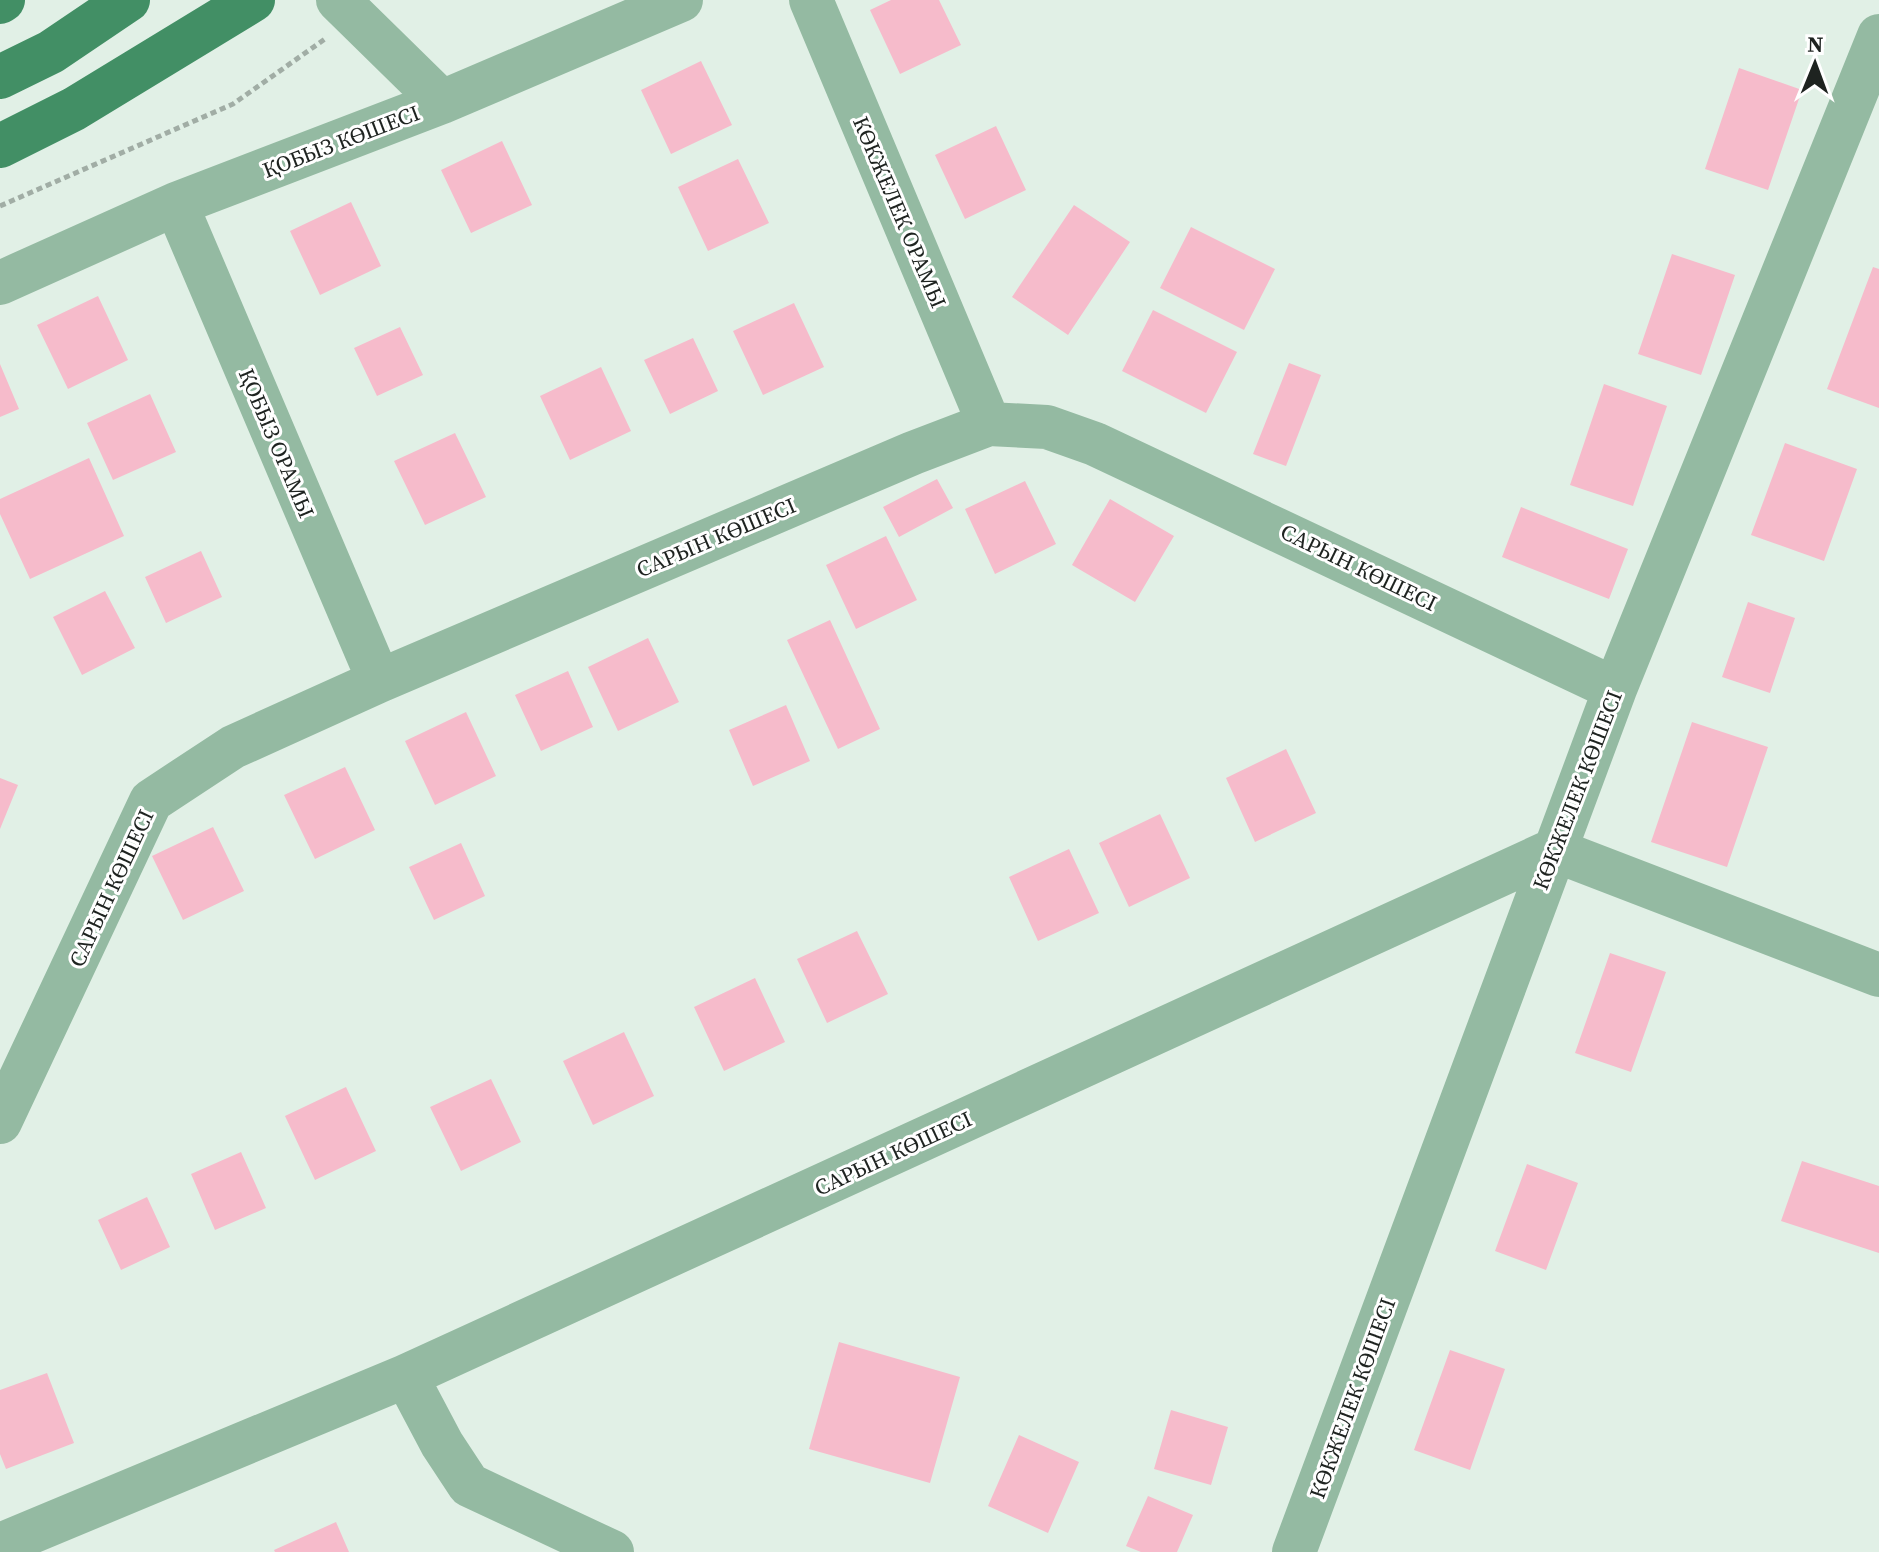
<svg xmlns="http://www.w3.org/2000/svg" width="1879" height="1552" font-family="'Source Serif 4',serif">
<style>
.building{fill:#f6bbcb}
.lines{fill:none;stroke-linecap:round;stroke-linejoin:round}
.path{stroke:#a1ada5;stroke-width:5;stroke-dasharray:6 4;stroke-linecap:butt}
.minor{stroke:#94baa2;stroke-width:44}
.major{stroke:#428f65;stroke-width:44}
.labels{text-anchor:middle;stroke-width:6;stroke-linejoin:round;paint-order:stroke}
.street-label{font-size:22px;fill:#1e2320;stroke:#fff}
</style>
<rect width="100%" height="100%" fill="#e1f0e6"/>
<path class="building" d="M891,0H939L961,45L900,74L870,10Z
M701,61L732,125L671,154L641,90Z
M1739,68L1802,90L1768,190L1705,169Z
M996,126L1026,190L965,219L935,155Z
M502,141L532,205L471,233L441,170Z
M738,159L769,223L708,251L678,187Z
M351,202L381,266L320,295L290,231Z
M1074,205L1130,242L1068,335L1012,297Z
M1191,227L1275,269L1244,330L1160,288Z
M1672,254L1735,275L1701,375L1638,354Z
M1873,267L1879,269V408L1827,389Z
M98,296L128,360L68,389L37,325Z
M794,303L824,367L763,395L733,331Z
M1153,310L1237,352L1206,413L1122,371Z
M400,327L423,375L377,396L354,348Z
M693,338L718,391L670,414L644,360Z
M1289,363L1321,375L1286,466L1253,454Z
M0,364L19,409L0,417Z
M601,367L631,431L570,460L540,396Z
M1604,384L1667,406L1633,506L1570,485Z
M150,394L176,452L113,480L87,423Z
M455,433L486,497L425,525L394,461Z
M1785,443L1857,469L1824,561L1751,535Z
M89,458L124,536L30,579L0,514V499Z
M937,479L953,508L899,537L883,507Z
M1025,481L1056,544L995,574L965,509Z
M1110,499L1174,536L1135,602L1072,565Z
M1521,507L1628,549L1609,599L1502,557Z
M886,536L917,600L856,629L826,565Z
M201,551L222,597L166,623L145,577Z
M105,591L135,648L82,675L53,617Z
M1748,602L1795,618L1770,693L1722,677Z
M830,620L880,729L838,749L787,640Z
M648,638L679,702L618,731L588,667Z
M568,671L593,727L541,751L515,695Z
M786,705L810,761L753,786L729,730Z
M466,712L496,776L435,805L405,741Z
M1692,722L1768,747L1727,867L1651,842Z
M1286,749L1316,813L1255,842L1226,778Z
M345,767L375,830L315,859L284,795Z
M0,778L18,785L0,829Z
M1160,814L1190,878L1129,907L1099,843Z
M213,827L244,891L183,920L152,856Z
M461,843L485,896L434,920L409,867Z
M1069,849L1099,913L1038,941L1009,877Z
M857,931L888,994L827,1023L797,959Z
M1610,953L1666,972L1631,1072L1575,1053Z
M755,978L785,1042L724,1071L694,1007Z
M624,1032L654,1096L593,1125L563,1061Z
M491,1079L521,1142L461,1171L430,1107Z
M346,1087L376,1151L315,1180L285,1116Z
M241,1152L266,1208L215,1230L191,1174Z
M1802,1161L1879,1186V1253L1781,1221Z
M1527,1164L1578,1183L1546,1270L1495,1251Z
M147,1197L170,1247L121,1270L98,1220Z
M839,1342L960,1377L930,1483L809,1449Z
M1450,1350L1505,1369L1470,1470L1414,1450Z
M47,1373L74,1443L6,1469L0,1454V1390Z
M1171,1410L1228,1427L1211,1485L1154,1469Z
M1019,1435L1079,1462L1048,1533L988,1506Z
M1148,1496L1193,1515L1177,1552H1141L1126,1546Z
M336,1522L349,1552H275L274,1550Z"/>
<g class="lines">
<path class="path" d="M0,206L233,104L325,39"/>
<path class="minor" d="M338,0L442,102
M811,0L989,424
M176,204L379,681
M0,283L176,204L442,102L681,0
M0,1122L151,801L233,747L379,681L913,453L989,424L1047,427L1095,444L1615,689
M406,1376L442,1444L469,1485L612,1552
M0,1545L406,1376L1554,850L1879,975
M1294,1552L1615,689L1879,36"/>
<path class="major" d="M0,2L3,0
M0,77L51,52L128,0
M0,146L74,109L253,0"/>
</g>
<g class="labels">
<g class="street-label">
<text transform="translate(341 141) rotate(-21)" y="8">ҚОБЫЗ КӨШЕСІ</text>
<text transform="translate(900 212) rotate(67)" y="8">КӨКЖЕЛЕК ОРАМЫ</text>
<text transform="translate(277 443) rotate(67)" y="8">ҚОБЫЗ ОРАМЫ</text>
<text transform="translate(716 537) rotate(-23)" y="8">САРЫН КӨШЕСІ</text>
<text transform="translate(1359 567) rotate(26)" y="8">САРЫН КӨШЕСІ</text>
<text transform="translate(1577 790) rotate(-69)" y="8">КӨКЖЕЛЕК КӨШЕСІ</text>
<text transform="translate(111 888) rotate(-65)" y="8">САРЫН КӨШЕСІ</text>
<text transform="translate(893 1153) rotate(-25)" y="8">САРЫН КӨШЕСІ</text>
<text transform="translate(1352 1398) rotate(-70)" y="8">КӨКЖЕЛЕК КӨШЕСІ</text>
</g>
</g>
<g transform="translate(1815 64) rotate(1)" stroke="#ffffff" stroke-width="6" paint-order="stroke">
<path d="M0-6L14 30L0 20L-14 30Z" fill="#1e2320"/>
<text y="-12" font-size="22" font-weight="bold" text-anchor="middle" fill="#1e2320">N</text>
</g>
</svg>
